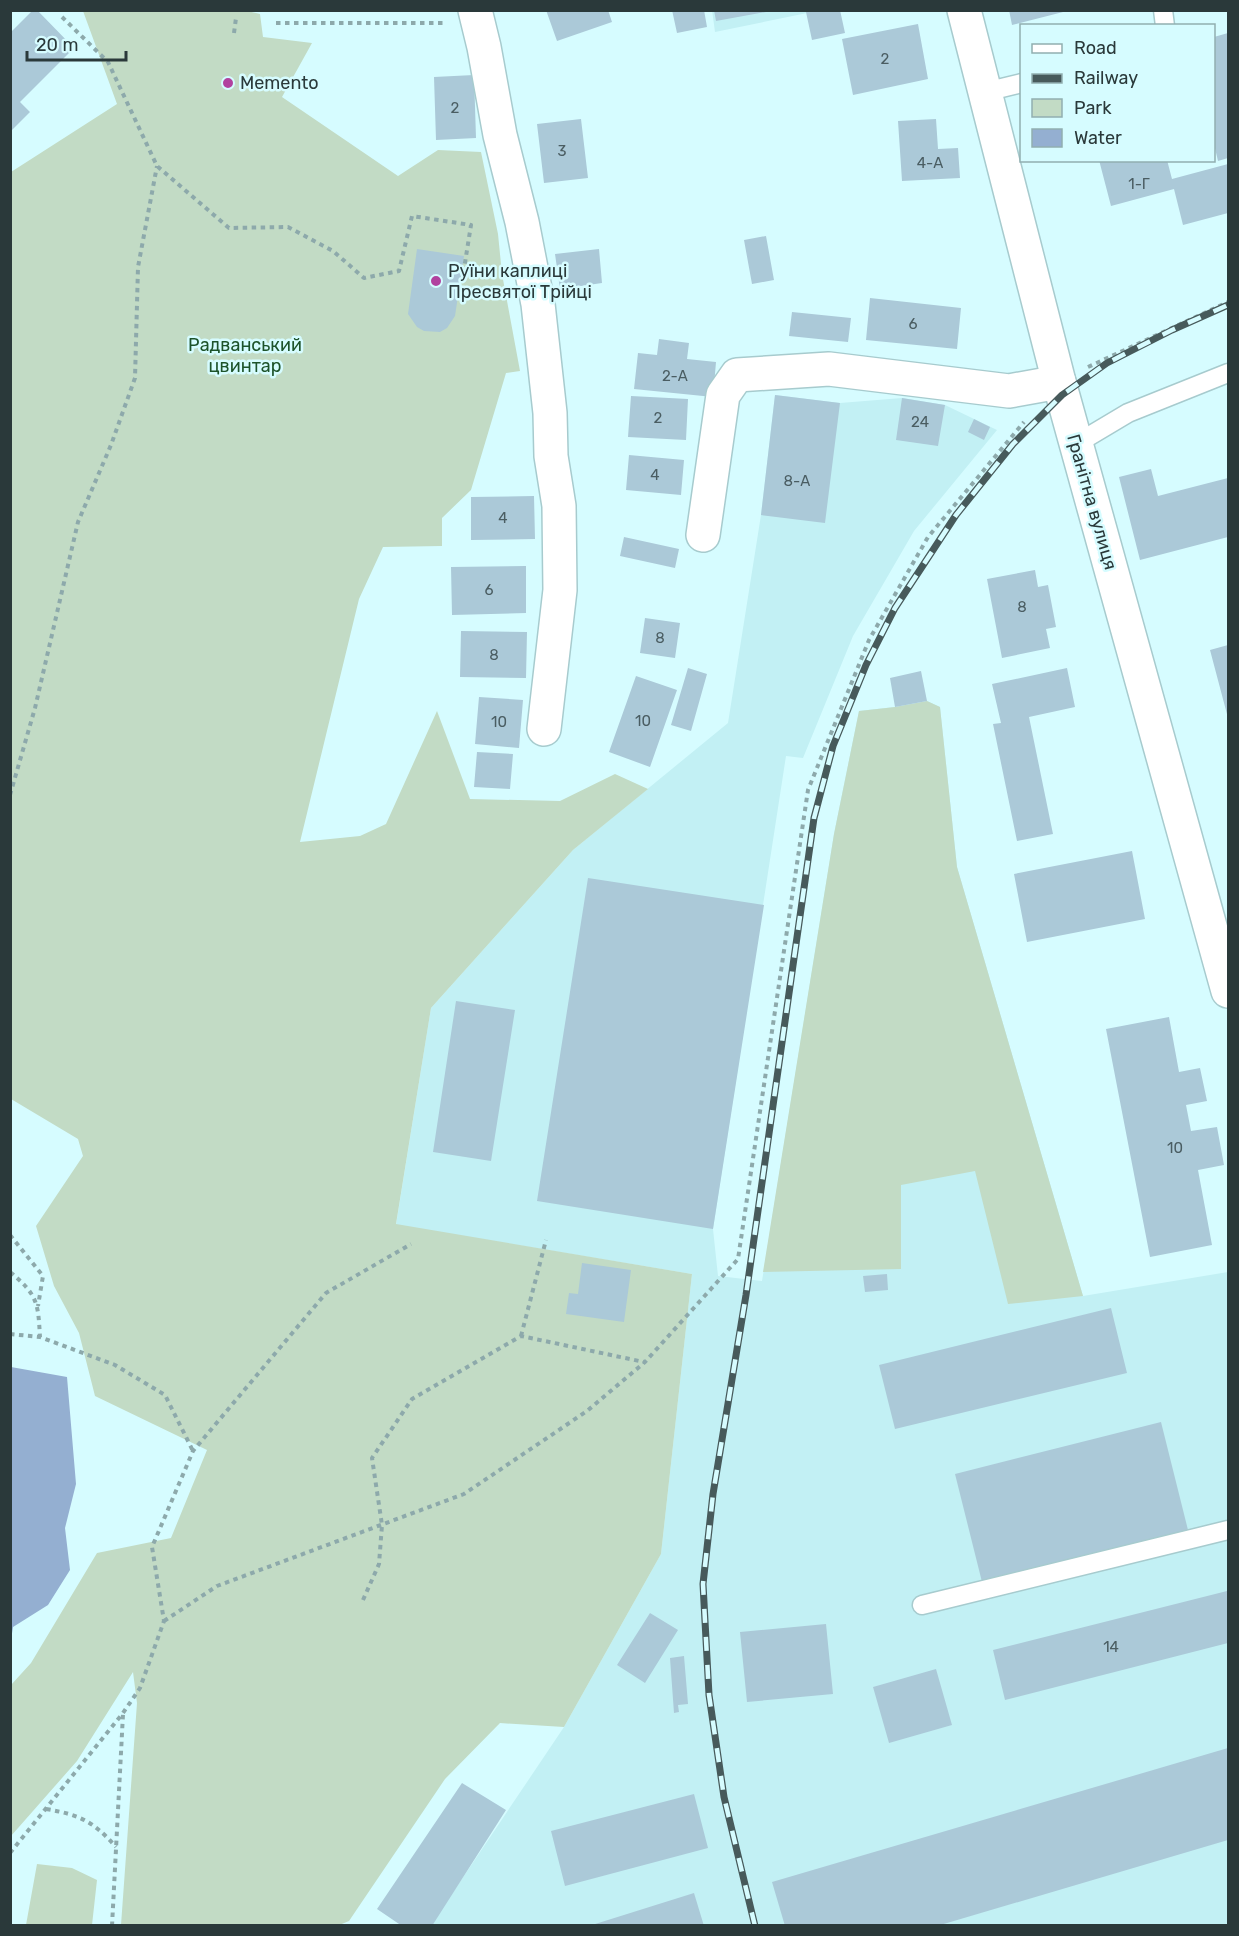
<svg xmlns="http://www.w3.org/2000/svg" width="1239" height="1936" font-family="Rubik,sans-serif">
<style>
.built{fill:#c2f0f4}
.green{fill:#c2dbc5}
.water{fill:#94afd1}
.building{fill:#abc9d8}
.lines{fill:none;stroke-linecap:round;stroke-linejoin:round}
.service-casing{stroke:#a7cbce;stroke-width:21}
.minor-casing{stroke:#a7cbce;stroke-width:36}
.tertiary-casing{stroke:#a7cbce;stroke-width:36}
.path{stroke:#8da9ab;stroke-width:4;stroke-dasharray:4.5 4.5;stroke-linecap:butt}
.service{stroke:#fff;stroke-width:18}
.minor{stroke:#fff;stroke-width:33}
.tertiary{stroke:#fff;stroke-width:33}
.rail-casing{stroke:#475a5b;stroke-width:7}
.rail{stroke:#d6fcff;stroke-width:4.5;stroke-dasharray:14;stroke-linecap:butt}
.poi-dot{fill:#b1429f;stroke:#d6fcff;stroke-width:2}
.labels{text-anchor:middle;stroke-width:5;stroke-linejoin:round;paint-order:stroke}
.number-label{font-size:15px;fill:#4a5d62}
.poi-label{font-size:18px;fill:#2a393a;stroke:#d6fcff;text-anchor:start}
.park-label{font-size:18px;fill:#1d532a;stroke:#d6fcff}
.street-label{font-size:18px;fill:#2a393a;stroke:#d6fcff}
</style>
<rect width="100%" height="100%" fill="#d6fcff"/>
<path class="built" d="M712,10L817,11L715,32Z
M775,395L840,403L902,398L945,405L997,430L914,531L853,636L803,758L786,756L713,1229L718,1276L762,1281L834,834L859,711L895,707L927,701L940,707L957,867L1083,1296L1228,1272V1925H431L564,1727L661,1554L692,1274L396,1225L431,1008L573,850L728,723L761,515Z"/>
<path class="green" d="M83,11H247L260,14L263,37L312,43L282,97L398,176L438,150L481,152L498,234L502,274L520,371L506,373L471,490L442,518V546L383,547L359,599L300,842L360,836L386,824L437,711L470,799L560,801L615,774L648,789L573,850L431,1008L396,1224L692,1274L661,1554L564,1727L500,1723L445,1779L349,1921L337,1926L121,1925L137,1703L133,1672L77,1761L11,1836V1685L31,1663L97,1553L171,1538L207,1450L95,1396L79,1333L54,1286L36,1226L83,1156L78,1139L11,1099V172L117,104Z
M927,701L940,707L957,867L1083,1296L1008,1304L975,1171L901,1185V1269L763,1272L834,834L859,711L895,707Z
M37,1864L72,1868L97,1880L92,1925H26Z"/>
<path class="water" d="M11,1367L67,1377L76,1484L65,1528L70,1570L48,1605L13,1627L11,1640Z"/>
<path class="building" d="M33,10H37L74,48L20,102L30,112L10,132V33Z
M546,10H608L612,22L557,41Z
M672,10H704L707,27L677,33Z
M714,10H766V12L716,21Z
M811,10H840L845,33L812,40L806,12Z
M1009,10H1067V11L1012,25Z
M918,24L928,79L853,95L842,39Z
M1228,33V158L1218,161L1214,144V37Z
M474,75L476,138L436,140L434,77Z
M581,119L588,178L544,183L537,124Z
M936,119L938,149L958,148L960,178L902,181L898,121Z
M1099,160H1167L1172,179L1228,164V213L1183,225L1174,189L1111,206Z
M766,236L774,280L752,284L744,240Z
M417,249L464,256L455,316L447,328L440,332L424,331L417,327L408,314Z
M599,249L602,283L560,289L555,254Z
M870,298L961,308L957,349L866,340Z
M792,312L851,318L848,342L789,336Z
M659,339L689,343L687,359L716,362L713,397L634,389L638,353L657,355Z
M775,395L840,403L825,523L761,515Z
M631,396L688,399L686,440L628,437Z
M902,398L945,405L938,446L896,440Z
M974,419L990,427L984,440L968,432Z
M629,455L684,460L681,495L626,490Z
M1151,469L1158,496L1228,478V537L1140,560L1119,477Z
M534,496L535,539L471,540V497Z
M624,537L679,549L675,568L620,556Z
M526,566V613L452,615L451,567Z
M1035,570L1038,587L1048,585L1056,627L1046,629L1050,648L1002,658L987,579Z
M645,618L680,623L675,658L640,653Z
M461,631L527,632L526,678L460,677Z
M1228,645V718L1210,650Z
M688,668L707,674L691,731L671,725Z
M1067,668L1075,707L1029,717L1053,834L1017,841L993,724L1001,723L992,684Z
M921,671L927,701L895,707L890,678Z
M636,676L677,690L650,767L609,752Z
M479,697L523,700L519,748L475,744Z
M477,752L513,754L510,789L474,787Z
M1132,851L1145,919L1027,942L1014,874Z
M588,878L764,905L713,1229L537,1201Z
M456,1001L515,1010L491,1161L433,1152Z
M1169,1017L1179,1072L1200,1068L1207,1101L1186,1105L1191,1131L1217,1127L1224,1165L1198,1170L1212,1245L1150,1257L1106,1029Z
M582,1263L631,1270L624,1322L566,1314L569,1293L578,1294Z
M887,1274L888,1290L865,1292L863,1276Z
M1111,1308L1127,1373L895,1429L879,1365Z
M1161,1422L1188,1530L982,1582L955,1474Z
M1227,1591L1228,1643L1005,1700L993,1650Z
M650,1613L678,1630L645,1683L617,1665Z
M826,1624L833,1694L747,1702L740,1632Z
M684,1656L688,1704L678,1705L679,1712L674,1713L670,1658Z
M936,1669L952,1725L889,1743L873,1687Z
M1228,1748V1840L937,1926H785L772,1882Z
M462,1783L506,1810L432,1926H402L377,1909Z
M694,1794L708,1848L565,1886L551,1831Z
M694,1893L704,1926H592V1925Z"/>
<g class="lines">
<defs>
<path id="service" d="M1163,10L1165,26
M985,92L1022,83
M1076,444L1128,413L1228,373
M922,1605L1228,1530"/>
<path id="minor" d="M475,10L484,47L500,135L522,222L538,304L550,413L551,456L559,506L560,590L544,729
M703,535L723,395L737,375L829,369L1009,391L1059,382"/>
<path id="tertiary" d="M964,10L1059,382L1228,991"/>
</defs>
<use href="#service" class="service-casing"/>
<use href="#minor" class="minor-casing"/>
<use href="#tertiary" class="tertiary-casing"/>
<path class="path" d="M62,17L108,62L157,166L229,228L288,227L333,251L364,278L399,271L412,216L471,225L464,269
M276,23H443
M234,33L236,18
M1088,367L1228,302
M10,795L35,708L78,522L111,445L135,378L138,267L157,166
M10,1235L43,1276L38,1306
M10,1272C38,1295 38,1303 40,1337
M10,1334L40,1337L115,1365L165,1395L193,1451
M521,1336L546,1240
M363,1600L379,1564L382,1525L372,1458L412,1399L521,1336L644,1362
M164,1621L217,1586L464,1494L587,1411L645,1362L738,1259L808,790L869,640L928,537L1024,422
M46,1809C80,1815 93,1821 116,1847
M10,1853L123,1713L140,1688L164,1621L152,1547L193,1451L326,1293L411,1244
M112,1926L123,1714"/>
<use href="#service" class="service"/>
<use href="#minor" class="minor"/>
<use href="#tertiary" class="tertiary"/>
<defs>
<path id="rail" d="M755,1926L724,1797L709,1695L703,1584L713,1494L746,1295L814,818L833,746L866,665L895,608L956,515L1013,444L1062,395L1107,363L1172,330L1228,305"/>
</defs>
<use href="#rail" class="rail-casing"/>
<use href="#rail" class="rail"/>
</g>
<g class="poi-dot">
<circle cx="228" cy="83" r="6"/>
<circle cx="436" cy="281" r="6"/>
</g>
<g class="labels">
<g class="number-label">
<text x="885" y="64">2</text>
<text x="455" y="113">2</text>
<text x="562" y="156">3</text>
<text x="930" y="168">4-А</text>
<text x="1139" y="189">1-Г</text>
<text x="913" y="329">6</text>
<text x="675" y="381">2-А</text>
<text x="658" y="423">2</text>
<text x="920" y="427">24</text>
<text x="655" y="480">4</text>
<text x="797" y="486">8-А</text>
<text x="503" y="523">4</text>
<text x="489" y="595">6</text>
<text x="1022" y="612">8</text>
<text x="660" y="643">8</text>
<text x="494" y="660">8</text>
<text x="643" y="726">10</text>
<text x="499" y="727">10</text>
<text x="1175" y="1153">10</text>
<text x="1111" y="1652">14</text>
</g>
<g class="poi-label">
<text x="240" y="89">Memento</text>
<text x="448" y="277">Руїни каплиці<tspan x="448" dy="21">Пресвятої Трійці</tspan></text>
</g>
<g class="park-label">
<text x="245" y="351">Радванський<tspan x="245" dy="21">цвинтар</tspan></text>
</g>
<g class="street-label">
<text transform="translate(1092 502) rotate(74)" y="6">Гранітна вулиця</text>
</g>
</g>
<rect width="1239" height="1936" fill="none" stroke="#2a393a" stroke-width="24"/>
<rect x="1020" y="24" width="195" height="138" fill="#d6fcff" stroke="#91aeb0" stroke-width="1.5"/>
<rect x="1032" y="44" width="30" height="9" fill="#ffffff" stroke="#91aeb0" stroke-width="1.5"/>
<text x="1074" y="54" font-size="18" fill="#2a393a">Road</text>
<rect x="1032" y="74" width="30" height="9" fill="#475a5b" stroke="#91aeb0" stroke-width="1.5"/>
<text x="1074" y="84" font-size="18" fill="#2a393a">Railway</text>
<rect x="1032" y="99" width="30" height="18" fill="#c2dbc5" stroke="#91aeb0" stroke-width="1.5"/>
<text x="1074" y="114" font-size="18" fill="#2a393a">Park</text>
<rect x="1032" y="129" width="30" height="18" fill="#94afd1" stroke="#91aeb0" stroke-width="1.5"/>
<text x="1074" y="144" font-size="18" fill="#2a393a">Water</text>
<path d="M27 51v9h99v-9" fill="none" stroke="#2a393a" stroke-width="3"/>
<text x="36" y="51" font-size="18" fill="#2a393a" stroke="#d6fcff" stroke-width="4.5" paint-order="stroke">20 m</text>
</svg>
